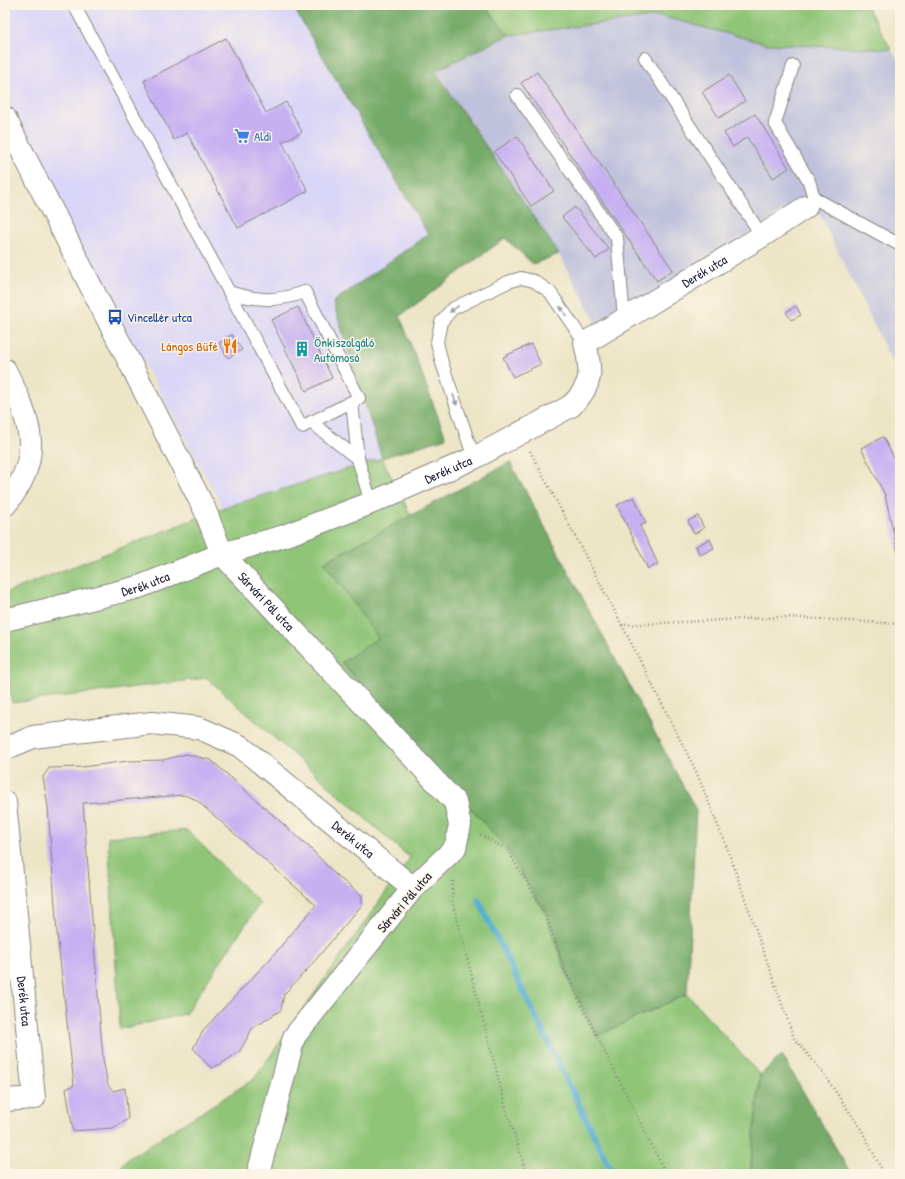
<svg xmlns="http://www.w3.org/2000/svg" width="905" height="1179" font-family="'Patrick Hand',sans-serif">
	<rect width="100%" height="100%" fill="#fcf5e5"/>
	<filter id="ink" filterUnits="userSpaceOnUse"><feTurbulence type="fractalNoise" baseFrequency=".025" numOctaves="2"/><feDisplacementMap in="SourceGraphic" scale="8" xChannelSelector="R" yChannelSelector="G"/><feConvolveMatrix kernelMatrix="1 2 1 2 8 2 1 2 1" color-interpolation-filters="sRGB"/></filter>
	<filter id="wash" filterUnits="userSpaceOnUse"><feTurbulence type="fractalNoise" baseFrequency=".012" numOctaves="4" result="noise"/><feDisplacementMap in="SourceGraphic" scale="16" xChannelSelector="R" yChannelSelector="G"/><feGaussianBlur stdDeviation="0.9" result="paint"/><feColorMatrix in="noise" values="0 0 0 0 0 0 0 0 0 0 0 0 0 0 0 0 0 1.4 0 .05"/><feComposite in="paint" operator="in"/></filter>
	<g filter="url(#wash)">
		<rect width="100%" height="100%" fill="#ece5c6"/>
		<path fill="#dad6f7" d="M5,5H292L428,234L333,303L382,458L223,508L5,108Z"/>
		<path fill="#c0c2dd" d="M660,16L767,44L891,49L900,62V378L818,211L795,203L599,328L559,254L435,71L509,35Z"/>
		<g fill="#90c578" stroke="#59745a">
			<path d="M484,5H866L891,49L767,44L660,16L509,35Z"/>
			<path d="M382,458L411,516L324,562L379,638L342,663L507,849L545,913L570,982L597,1036L687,994L760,1075L750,1174H114L129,1158L254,1079L410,858L207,678L12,703L5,665V593L223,508Z"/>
			<path d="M187,830L260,903L185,1014L120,1029L108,837Z"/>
		</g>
		<g fill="#74aa68" stroke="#4b6652">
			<path d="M292,5H484L509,35L435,71L559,254L533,264L505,238L400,316L446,438L382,458L333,302L428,234Z"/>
			<path d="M510,462L696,810L687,994L597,1036L570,982L545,913L507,849L342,662L378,638L324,562Z"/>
			<path d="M782,1055L851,1174H750L760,1075Z"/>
		</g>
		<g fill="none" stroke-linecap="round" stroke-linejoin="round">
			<path stroke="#53aed1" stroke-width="6" d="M478,899L613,1174"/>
		</g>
		<g id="blocks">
			<g fill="#c6b0f2">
				<path d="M226,38L266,113L286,102L302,132L282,142L308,191L238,228L187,133L174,140L144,81Z"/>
				<path d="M537,72L673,270L657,281L521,83Z"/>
				<path d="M729,75L745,101L719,118L702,92Z"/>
				<path d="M755,114L789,168L773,178L747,137L733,147L724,133Z"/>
				<path d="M517,136L554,191L531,206L494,152Z"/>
				<path d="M575,207L609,249L596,259L562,217Z"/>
				<path d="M796,306L801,315L791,320L786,312Z"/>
				<path d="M298,307L332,378L306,391L271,320Z"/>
				<path d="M232,335L242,350L228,358L219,343Z"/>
				<path d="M531,344L541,364L513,377L503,357Z"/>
				<path d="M883,437L900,470V590L897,589L899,557L885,495L861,448Z"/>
				<path d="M634,497L646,523L640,526L658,564L648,569L617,505Z"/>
				<path d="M698,516L704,528L694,534L688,521Z"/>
				<path d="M710,539L714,548L700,555L696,546Z"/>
				<path d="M186,754L211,760L310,848L336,875L362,896V905L306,971L284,994L281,1010L252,1029L240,1051L221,1064L211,1068L193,1048L205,1028L271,958L316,905L195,799L184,795L83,803L103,1059L108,1085L113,1091L125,1088L128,1119L113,1128L73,1131L66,1089L74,1085L57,933L48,807L43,777L49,768L83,767L128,761L163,760Z"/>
			</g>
		</g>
	</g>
	<g filter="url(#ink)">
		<use href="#blocks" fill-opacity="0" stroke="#878480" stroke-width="1"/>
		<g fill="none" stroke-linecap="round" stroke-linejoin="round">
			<defs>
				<g id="service">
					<path d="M74,5L302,427L359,398L305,292C277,302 257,301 229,292"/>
					<path d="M645,58L762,236"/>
					<path d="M793,66L775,123L809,181L814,198L806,207"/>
					<path d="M517,95L617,238L624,319"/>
					<path d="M814,198L900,245"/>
					<path d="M352,402L358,459"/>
					<path d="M311,422L358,459L371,503"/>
					<path d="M474,458L442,363L437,342L441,322L452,309L508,282L521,278L534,281L550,292L585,343"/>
				</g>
				<g id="minor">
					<path id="s1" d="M5,118L205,510L222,554L455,802L460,825L455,848L413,888L294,1037L258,1174"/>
					<path d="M5,370C30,420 46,457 5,505"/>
					<path id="s2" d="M5,620L139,587L222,554L284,536L371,503L474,458L571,406C593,385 592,372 585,343L762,236L806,207"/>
					<path id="s3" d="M5,749L33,737L152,723L199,728L240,746L413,888"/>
					<path id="s4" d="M5,802L34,1098L5,1100"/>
				</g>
			</defs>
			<use href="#service" stroke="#878480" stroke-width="14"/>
			<use href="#minor" stroke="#878480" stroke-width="24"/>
			<g stroke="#878480" stroke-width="2.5" stroke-dasharray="1 3" stroke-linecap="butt">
				<path d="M530,451L622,625L784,617L900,624"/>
				<path d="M622,625L696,771L727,848L794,1038L821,1070L861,1129L884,1174"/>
				<path d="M480,835L507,849L545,913L570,982L666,1174"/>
				<path d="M453,881L452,900L507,1112L527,1174"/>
			</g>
			<use href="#service" stroke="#fff" stroke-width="12"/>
			<use href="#minor" stroke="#fff" stroke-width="22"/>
		</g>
		<defs><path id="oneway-solid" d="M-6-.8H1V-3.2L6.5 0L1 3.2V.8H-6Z"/></defs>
		<g fill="#9c9ca7">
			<use href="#oneway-solid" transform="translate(454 309) rotate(145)"/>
			<use href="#oneway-solid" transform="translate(563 311) rotate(-124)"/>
			<use href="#oneway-solid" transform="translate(455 400) rotate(71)"/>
		</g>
	</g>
	<defs>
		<symbol id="supermarket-bare" viewBox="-9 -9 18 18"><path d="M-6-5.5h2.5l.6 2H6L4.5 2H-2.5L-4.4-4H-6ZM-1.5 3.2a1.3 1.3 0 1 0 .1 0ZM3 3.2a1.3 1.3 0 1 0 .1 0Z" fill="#3f7fe0" stroke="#fcf5e5" stroke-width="2.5" paint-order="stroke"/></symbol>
		<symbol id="bus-bare" viewBox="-9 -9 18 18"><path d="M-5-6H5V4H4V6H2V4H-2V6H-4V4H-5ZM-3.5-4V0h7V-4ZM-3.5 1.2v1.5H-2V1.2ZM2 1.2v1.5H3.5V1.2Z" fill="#1a4fb4" stroke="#fcf5e5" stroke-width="2.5" paint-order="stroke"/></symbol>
		<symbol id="restaurant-bare" viewBox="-9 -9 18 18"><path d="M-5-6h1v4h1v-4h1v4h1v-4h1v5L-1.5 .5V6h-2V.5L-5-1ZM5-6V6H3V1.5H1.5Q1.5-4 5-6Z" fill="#e8710a" stroke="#fcf5e5" stroke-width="2.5" paint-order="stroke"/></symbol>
		<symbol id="building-bare" viewBox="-9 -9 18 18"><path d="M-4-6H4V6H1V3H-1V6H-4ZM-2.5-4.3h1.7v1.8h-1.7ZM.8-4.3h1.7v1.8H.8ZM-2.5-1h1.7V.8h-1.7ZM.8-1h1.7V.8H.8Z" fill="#0f9aa8" stroke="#fcf5e5" stroke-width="2.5" paint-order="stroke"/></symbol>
	</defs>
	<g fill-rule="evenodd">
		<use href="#supermarket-bare" x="231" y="125" width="22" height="22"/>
		<use href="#bus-bare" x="104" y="306" width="22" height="22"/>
		<use href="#restaurant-bare" x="219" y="335" width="22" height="22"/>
		<use href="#building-bare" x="291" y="338" width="22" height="22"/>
	</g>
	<g text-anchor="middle" stroke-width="3" stroke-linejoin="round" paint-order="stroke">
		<g font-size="13" fill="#366cbe" stroke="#fcf5e5" text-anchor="start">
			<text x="254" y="141">Aldi</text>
		</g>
		<g font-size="13" fill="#22223b" stroke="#fcf5e5">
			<text dy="5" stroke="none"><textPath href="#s2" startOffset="816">Derék utca</textPath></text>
			<text dy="5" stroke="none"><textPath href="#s2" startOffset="469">Derék utca</textPath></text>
			<text dy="5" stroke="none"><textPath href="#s2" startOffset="145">Derék utca</textPath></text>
			<text dy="5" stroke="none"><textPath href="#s1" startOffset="552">Sárvári Pál utca</textPath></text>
			<text dy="5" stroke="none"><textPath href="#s3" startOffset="389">Derék utca</textPath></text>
			<text transform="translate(404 902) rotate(-49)" y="5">Sárvári Pál utca</text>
			<text dy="5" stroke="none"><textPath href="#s4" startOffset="200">Derék utca</textPath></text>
		</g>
		<g font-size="13" fill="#164399" stroke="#fcf5e5" text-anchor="start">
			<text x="127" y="322">Vincellér utca</text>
		</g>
		<g font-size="13" fill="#0d838f" stroke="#fcf5e5" text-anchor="start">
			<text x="314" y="347">Önkiszolgáló<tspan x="314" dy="15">Autómosó</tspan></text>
		</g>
		<g font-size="13" fill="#c56008" stroke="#fcf5e5" text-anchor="end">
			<text x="218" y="351">Lángos Büfé</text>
		</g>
	</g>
	<rect width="905" height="1179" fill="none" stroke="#fcf5e5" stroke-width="20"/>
</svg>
